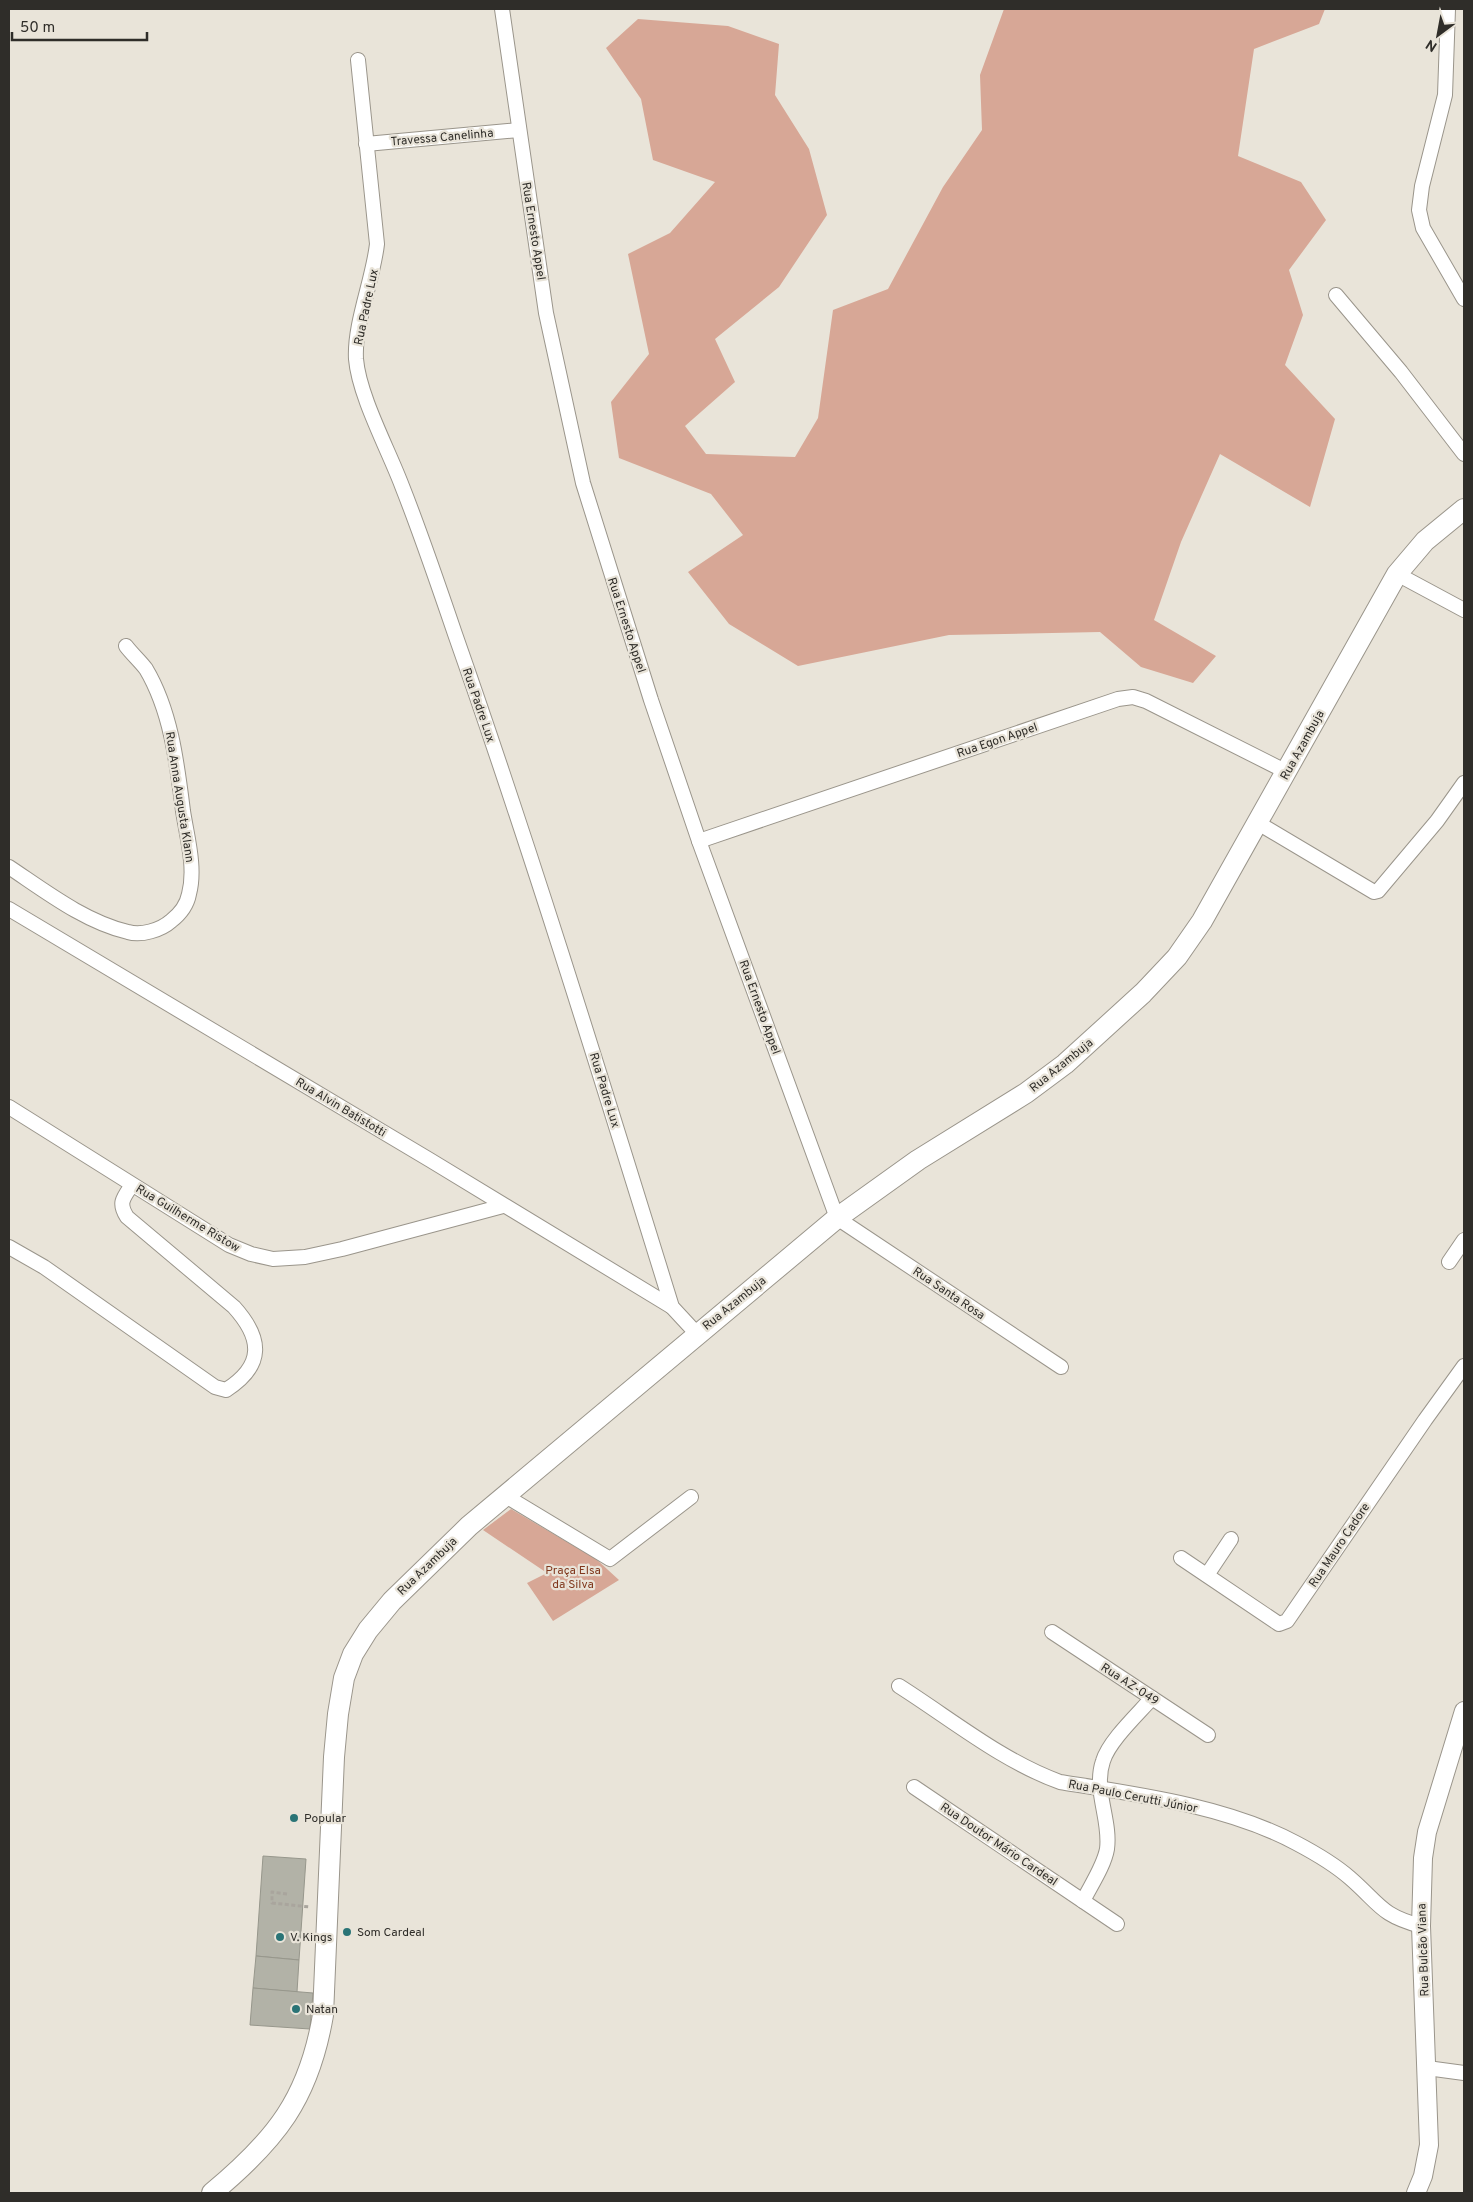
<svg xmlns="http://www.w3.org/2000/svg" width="1473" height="2202" font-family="Overpass,sans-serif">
	<rect width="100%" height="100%" fill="#e9e4d9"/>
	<g fill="#d7a796">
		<path d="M1004,9H1325L1319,24L1254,49L1238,156L1301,182L1326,220L1289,270L1303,315L1285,365L1335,419L1310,507L1220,454L1181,542L1154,620L1216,656L1193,683L1141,667L1100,632L949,635L798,666L729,624L688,572L743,535L711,494L619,458L611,402L649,354L628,254L670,233L715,182L653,160L641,99L606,48L638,19L728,26L779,44L775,95L809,149L827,215L779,287L715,339L735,382L685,426L706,454L795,457L818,418L833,310L888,289L943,187L982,130L980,75Z"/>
		<path d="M511,1509L596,1559L619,1580L553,1621L527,1583L547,1573L483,1530Z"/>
	</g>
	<g fill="#b2b2a7" stroke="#97978c">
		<path d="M263,1856L306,1859L299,1960L256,1956Z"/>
		<path d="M256,1956L299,1960L297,1992L253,1988Z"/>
		<path d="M253,1988L313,1993L310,2029L250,2025Z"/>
	</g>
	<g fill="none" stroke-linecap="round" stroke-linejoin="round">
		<defs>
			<g id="minor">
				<path d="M502,9L546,313L583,483L651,700L699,841L837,1218L1061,1367"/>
				<path d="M1448,9L1445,95L1422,186L1419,210L1423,228L1464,299"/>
				<path d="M358,60L377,244C373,280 354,324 356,359C359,396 389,451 402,486C421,534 438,584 455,634C533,856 602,1081 672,1307L697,1334"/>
				<path d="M366,144L519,130"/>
				<path d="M1336,295L1401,372L1464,454"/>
				<path d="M1397,574L1464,610"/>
				<path d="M1258,823L1374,892L1378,891L1437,821L1464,783"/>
				<path d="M699,841L1118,699L1133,697L1146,701L1287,772"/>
				<path d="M9,867C45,891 85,922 128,932C141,936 161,930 171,921C180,914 187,905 189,894C196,868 187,837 183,811C177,763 171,711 146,669C140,661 132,654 126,646"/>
				<path d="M9,909L430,1160L672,1307"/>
				<path d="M9,1107L229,1245L251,1254L273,1259L305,1257L342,1249L503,1206"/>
				<path d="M9,1247L44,1267L215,1387L226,1390C265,1365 262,1338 234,1307L127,1217C118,1203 123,1198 132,1185"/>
				<path d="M1449,1262L1464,1240"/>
				<path d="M504,1495L610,1559L691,1497"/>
				<path d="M1181,1558L1279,1624L1287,1621L1425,1420L1464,1366"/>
				<path d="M1207,1575L1231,1539"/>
				<path d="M1052,1632L1208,1735"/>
				<path d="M899,1686C951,1719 1002,1761 1060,1782C1136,1794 1227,1806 1296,1843C1315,1853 1334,1864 1350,1878C1380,1904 1380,1915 1421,1926"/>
				<path d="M914,1787L1117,1924"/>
				<path d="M1083,1901C1091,1885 1104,1866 1107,1849C1111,1820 1093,1790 1103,1761C1109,1741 1137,1715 1152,1698"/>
				<path d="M1427,2068L1464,2073"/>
			</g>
			<path id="tertiary" d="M1416,2193L1423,2176L1429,2145L1421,1926L1423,1858L1427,1832L1464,1711"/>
			<path id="secondary" d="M212,2193C276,2140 309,2098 323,2015L334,1757L338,1714L344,1678L353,1654L368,1630L392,1601L469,1526L837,1218L918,1160L1026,1093L1065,1064L1143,993L1177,957L1202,921L1397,574L1425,541L1464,509"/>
		</defs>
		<use href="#minor" stroke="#9a958b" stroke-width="16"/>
		<use href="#tertiary" stroke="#9a958b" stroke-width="20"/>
		<use href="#secondary" stroke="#9a958b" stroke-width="22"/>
		<path stroke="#a9a59d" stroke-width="3" stroke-dasharray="4 2.5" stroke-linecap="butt" d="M287,1894L272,1892V1903L310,1907"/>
		<use href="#minor" stroke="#fff" stroke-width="14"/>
		<use href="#tertiary" stroke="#fff" stroke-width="18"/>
		<use href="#secondary" stroke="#fff" stroke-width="20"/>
	</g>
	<g fill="#2a7476" stroke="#e9e4d9" stroke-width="2">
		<circle cx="294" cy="1818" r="5"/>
		<circle cx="347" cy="1932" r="5"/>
		<circle cx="280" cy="1937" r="5"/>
		<circle cx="296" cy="2009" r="5"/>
	</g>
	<g text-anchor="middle" stroke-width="4.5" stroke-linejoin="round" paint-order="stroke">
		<g font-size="12" fill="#2f2d29" stroke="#e9e4d9">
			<text transform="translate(442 137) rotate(-5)" y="4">Travessa Canelinha</text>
			<text transform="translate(534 231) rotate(81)" y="4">Rua Ernesto Appel</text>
			<text transform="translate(366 307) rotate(-78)" y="4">Rua Padre Lux</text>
			<text transform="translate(627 625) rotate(72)" y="4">Rua Ernesto Appel</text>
			<text transform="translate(479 705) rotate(71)" y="4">Rua Padre Lux</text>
			<text transform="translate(997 740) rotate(-19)" y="4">Rua Egon Appel</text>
			<text transform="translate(1302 745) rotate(-61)" y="4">Rua Azambuja</text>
			<text transform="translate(180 797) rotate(81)" y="4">Rua Anna Augusta Klann</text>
			<text transform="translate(760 1007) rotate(70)" y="4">Rua Ernesto Appel</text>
			<text transform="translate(1061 1065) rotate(-39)" y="4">Rua Azambuja</text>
			<text transform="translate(605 1090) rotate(73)" y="4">Rua Padre Lux</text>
			<text transform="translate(341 1107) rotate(31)" y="4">Rua Alvin Batistotti</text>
			<text transform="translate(188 1218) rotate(31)" y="4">Rua Guilherme Ristow</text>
			<text transform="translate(949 1293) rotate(34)" y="4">Rua Santa Rosa</text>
			<text transform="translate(734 1303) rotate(-39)" y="4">Rua Azambuja</text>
			<text transform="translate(1339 1545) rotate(-56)" y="4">Rua Mauro Cadore</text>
			<text transform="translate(427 1566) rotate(-44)" y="4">Rua Azambuja</text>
			<text transform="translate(1130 1684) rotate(33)" y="4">Rua AZ-049</text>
			<text transform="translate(1133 1796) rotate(11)" y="4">Rua Paulo Cerutti Júnior</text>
			<text transform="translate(999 1844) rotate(34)" y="4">Rua Doutor Mário Cardeal</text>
			<text transform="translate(1423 1950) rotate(-92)" y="4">Rua Bulcão Viana</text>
		</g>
		<g font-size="12" fill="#81391e" stroke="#e9e4d9">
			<text x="573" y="1574">Praça Elsa<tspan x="573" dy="14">da Silva</tspan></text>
		</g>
		<g font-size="12" fill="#2f2d29" stroke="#e9e4d9" text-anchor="start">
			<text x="304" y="1822">Popular</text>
			<text x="357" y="1936">Som Cardeal</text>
			<text x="290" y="1941">V. Kings</text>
			<text x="306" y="2013">Natan</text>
		</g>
	</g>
	<rect width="1473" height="2202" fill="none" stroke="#2f2d29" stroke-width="20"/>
	<g transform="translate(1438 35) rotate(212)" stroke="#e9e4d9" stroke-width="4" paint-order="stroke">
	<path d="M0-4L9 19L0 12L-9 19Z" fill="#2f2d29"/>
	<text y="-8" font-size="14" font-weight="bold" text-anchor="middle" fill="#2f2d29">N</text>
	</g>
	<path d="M12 32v8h135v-8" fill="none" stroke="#2f2d29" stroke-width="2.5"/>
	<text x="20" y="32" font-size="15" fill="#2f2d29" stroke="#e9e4d9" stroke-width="4" paint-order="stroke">50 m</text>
</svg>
